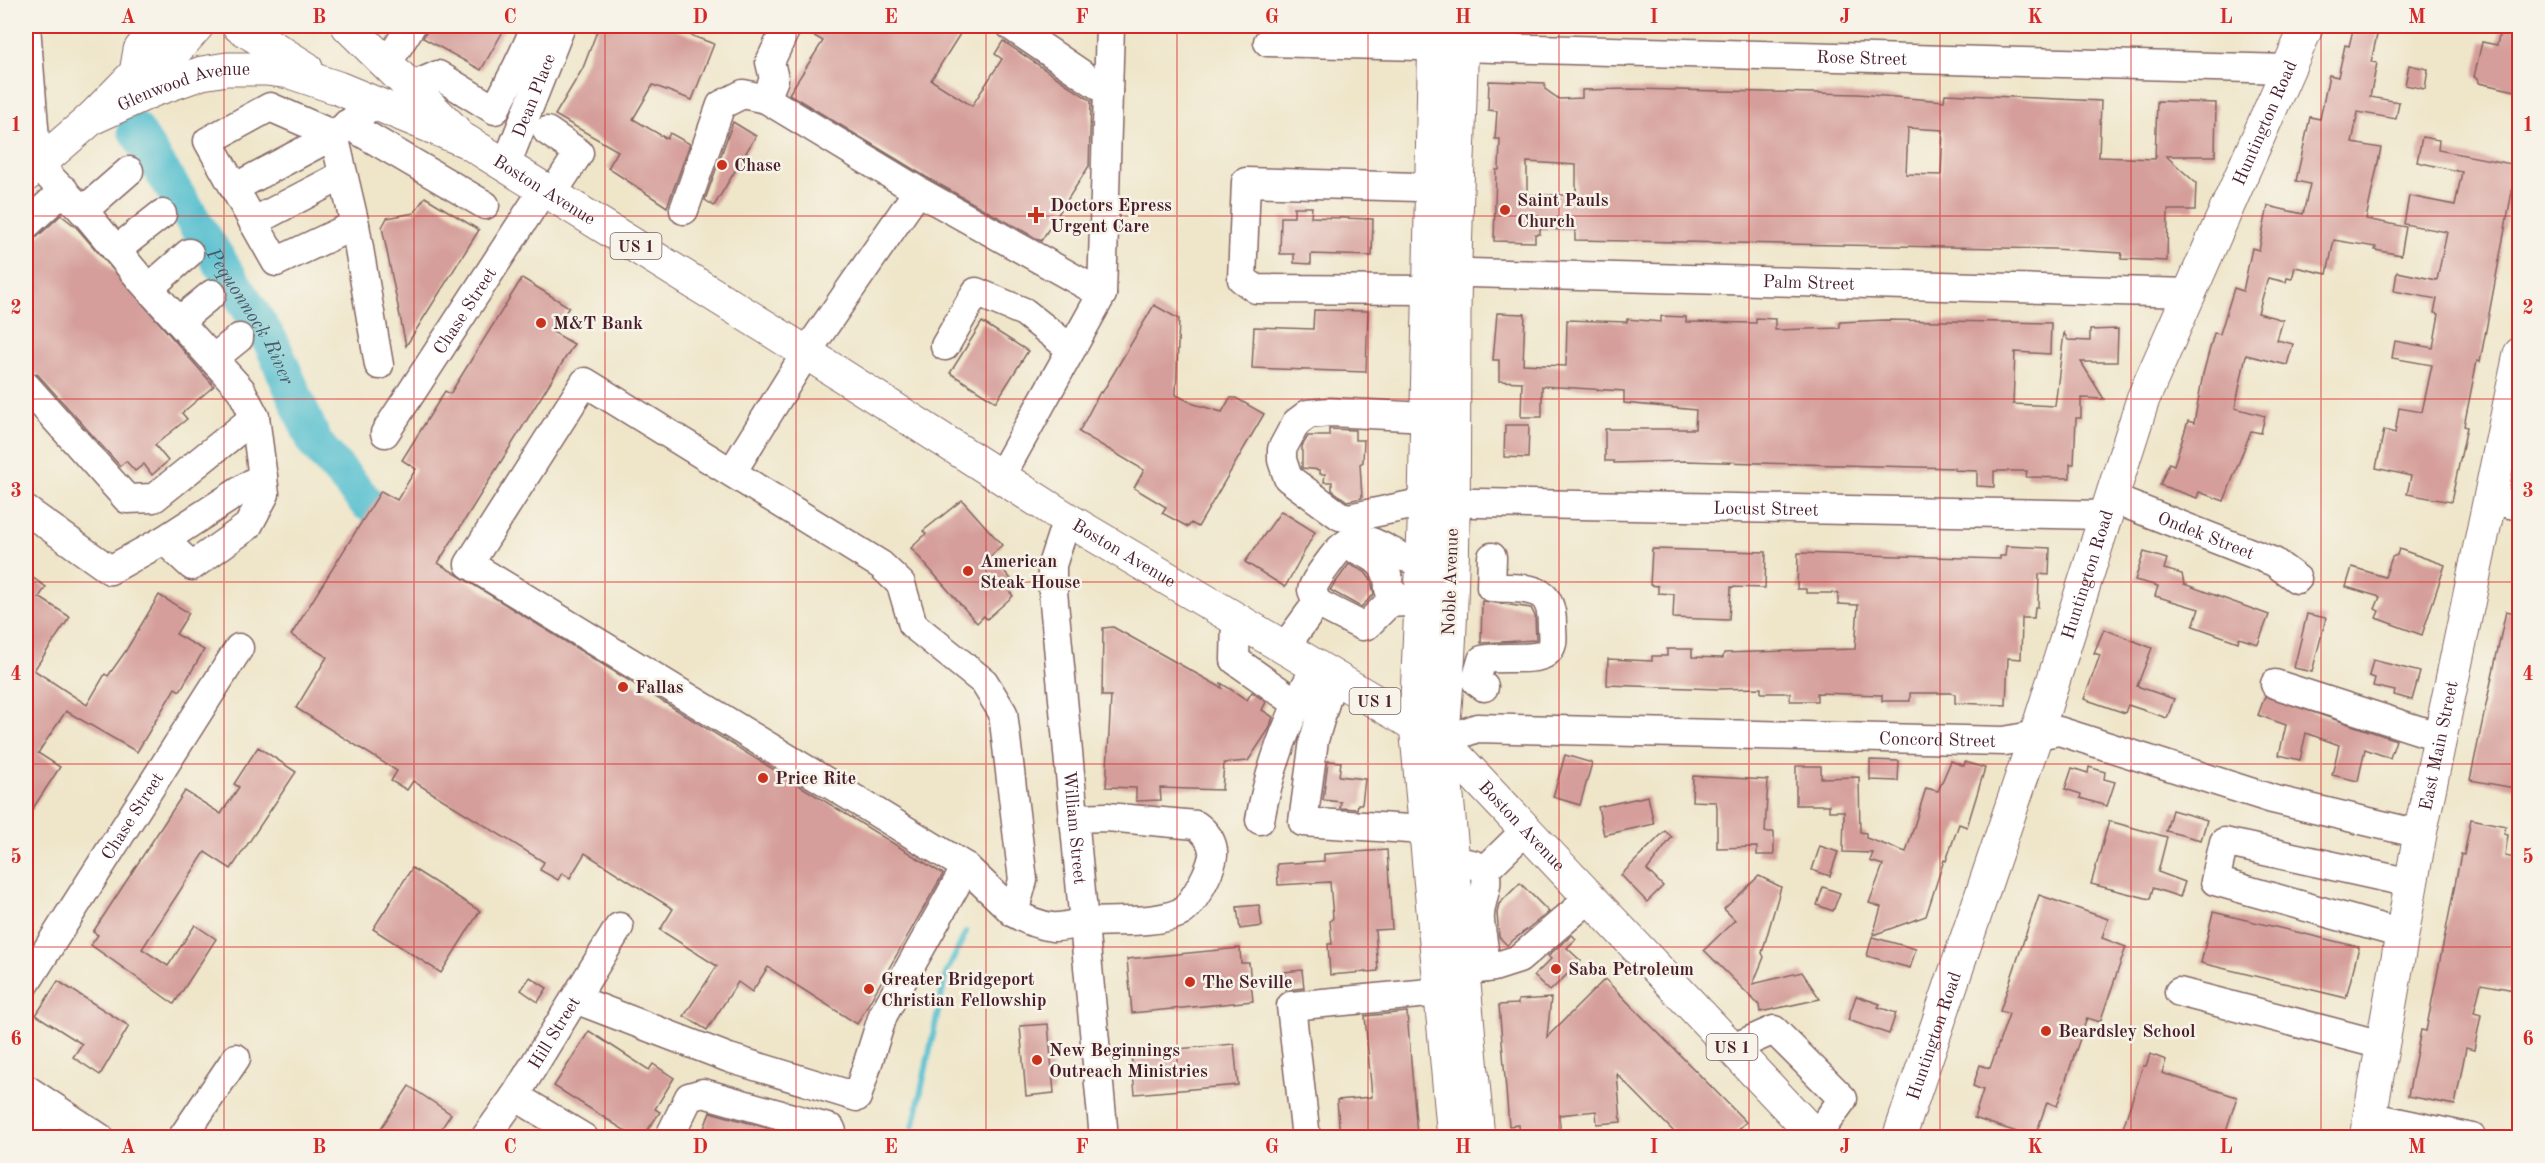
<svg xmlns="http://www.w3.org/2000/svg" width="2545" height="1163" font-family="'Old Standard TT',serif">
	<rect width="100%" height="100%" fill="#f7f3e8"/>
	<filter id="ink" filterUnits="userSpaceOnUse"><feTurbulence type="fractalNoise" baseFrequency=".0167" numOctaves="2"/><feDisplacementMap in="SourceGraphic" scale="12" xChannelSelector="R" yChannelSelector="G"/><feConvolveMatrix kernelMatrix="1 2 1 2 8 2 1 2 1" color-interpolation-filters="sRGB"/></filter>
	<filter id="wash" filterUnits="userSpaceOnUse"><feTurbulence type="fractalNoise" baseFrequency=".008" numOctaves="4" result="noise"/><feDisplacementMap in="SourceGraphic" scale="24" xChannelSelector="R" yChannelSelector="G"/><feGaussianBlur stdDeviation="1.35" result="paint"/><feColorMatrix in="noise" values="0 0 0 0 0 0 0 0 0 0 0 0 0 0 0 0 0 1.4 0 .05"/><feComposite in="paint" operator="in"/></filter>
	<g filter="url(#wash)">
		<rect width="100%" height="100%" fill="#efe6ca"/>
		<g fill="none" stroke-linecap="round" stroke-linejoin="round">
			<path stroke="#54bfcf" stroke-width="6" d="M911,1138L946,974L966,932"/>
			<path stroke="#54bfcf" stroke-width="36" id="s1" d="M135,129L272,344L315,443L367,503"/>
		</g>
		<g id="blocks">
			<g fill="#d59e9a" fill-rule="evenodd">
				<path d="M429,26H506L481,70L423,38Z"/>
				<path d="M599,26H666L714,44L692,100L653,85L633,119L667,139L670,133L690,144L667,207L608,168L618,151L555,115L583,68Z"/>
				<path d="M803,26H965L931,80L972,106L1002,59L995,54L1003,41L1091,101L1089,166L1041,241L926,177L789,94L823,41L803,29Z"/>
				<path d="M2354,26H2379L2371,62L2377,63L2370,97L2399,102L2396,119L2358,112L2352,143L2381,148L2366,219L2406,227L2401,255L2375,250L2376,247L2334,240L2327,274L2295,267L2292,279L2287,278L2286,282L2268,278L2258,313L2283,320L2277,340L2293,344L2287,365L2246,355L2235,408L2265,416L2261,433L2251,431L2224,501L2199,492L2197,498L2160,485L2169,463L2174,465L2188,421L2194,423L2203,374L2214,333L2220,334L2234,288L2243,291L2252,248L2259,250L2268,206L2303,214L2310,184L2296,181L2310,117L2320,119L2329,75L2338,77L2345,45L2349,46Z"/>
				<path d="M2501,26H2520V92L2479,83L2478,78L2474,77L2482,42L2497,45Z"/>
				<path d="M2409,65L2428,69L2425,89L2405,85Z"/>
				<path d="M1489,81L1545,83V89L1559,99L1582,98V90L1632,89L1858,94L1944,101L1945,94L2101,101L2099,157L2155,159L2157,101L2216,103L2215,156H2166L2196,183L2195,210H2168L2167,261L2121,259L2122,253L2053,249L1575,240V230L1540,229V234H1535V242L1494,241L1496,170H1499L1500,139H1495L1497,111L1488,110ZM1908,128L1943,130L1941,175L1906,174ZM1527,162L1576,165V195H1527Z"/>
				<path d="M733,122L756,136L714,206L705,200Z"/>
				<path d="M2422,137L2439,140L2438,150L2517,165L2480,362L2477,361L2464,426L2467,427L2451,502L2407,494L2411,476L2376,468L2384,430L2395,433L2399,408L2422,412L2432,365L2392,358L2395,341L2433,348L2439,314L2434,313L2437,299L2394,291L2397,272L2437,280L2447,232L2404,224L2409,196L2455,205L2462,172L2417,162Z"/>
				<path d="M425,197L479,230L406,346L382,227L387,218L414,213Z"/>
				<path d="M1294,207H1312L1311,217L1373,219L1372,256L1311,254V264L1294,263V254H1280L1281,217H1294Z"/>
				<path d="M61,215L76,227L214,386L182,413L187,419L155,445L168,461L152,475L144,464L135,471L126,461L120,466L38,375L26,370V241L37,237Z"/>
				<path d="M522,278L569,307L553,332L574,344L438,563L943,874L857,1024L768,967L752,992L738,982L707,1030L684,1016L717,966L660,930L673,909L585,853L570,878L562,873L558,880L540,870L544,862L413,781L407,790L391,781L397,771L296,708L327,657L291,635L381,491L397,500L416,469L402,460L445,391L450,394Z"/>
				<path d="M1154,305L1179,319L1176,395L1194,404L1222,412L1230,398H1236L1264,414L1198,527L1191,523L1188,527L1162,513L1166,507L1134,488L1144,470L1079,432L1100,392L1102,393Z"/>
				<path d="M1314,310L1368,311L1366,372L1252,368L1254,327L1313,329Z"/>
				<path d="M1497,313L1525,314L1523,364L1566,366L1567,320L1627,322V319L1661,322V316L1686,317V322L1756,323V318L1775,319V330L1840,328V322L1886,320L2051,323L2050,354L2015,352L2013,404L2055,406L2064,333L2068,340L2090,341V330L2118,329L2117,362H2081L2104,399L2081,398V418H2076L2074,464H2070V478L2026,477L2027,471H1994V487L1977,486V471L1954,470L1955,468L1684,461L1614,463V461H1605V429H1695L1696,410L1624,403V391L1542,386V417H1521L1522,382L1499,381V360H1493Z"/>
				<path d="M982,322L1028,351L996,402L950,373Z"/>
				<path d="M1505,425H1529L1528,458L1504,457Z"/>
				<path d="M1329,429L1355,430V440H1364L1363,462L1360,464L1362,498L1347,501L1332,490V482H1324L1325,474H1320V470L1302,468V446L1308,436H1329Z"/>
				<path d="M962,500L1002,545L991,556L1017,586L1010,592L1013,596L987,619L984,616L977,623L911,548L926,534L923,531Z"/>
				<path d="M1281,511L1315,532L1285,587L1245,562Z"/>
				<path d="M2006,546L2050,548L2049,575L2039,574L2038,607H2035L2034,618H2022L2021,659L2008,658L2006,705L1955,703V694L1950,693H1910V701H1882V695L1817,693V701H1790V693H1761V688L1717,689L1607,685L1608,659L1652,661V656H1667V649H1692V657L1723,658L1724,653L1855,649L1858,605L1838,604V593H1806V589H1797L1798,553L2000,559V556H2005Z"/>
				<path d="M1652,549L1766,552L1765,588L1731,587L1729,620L1673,618L1674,594L1658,593V586L1650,585Z"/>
				<path d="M2399,549L2445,565L2422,635L2376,618L2379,611L2375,609L2380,597L2346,587L2352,567L2385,577L2392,557L2397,555Z"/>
				<path d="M2144,552L2167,559L2164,569L2182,574L2184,584L2269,615L2258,644L2239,638L2238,642L2193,626L2199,609L2155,596L2158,586L2135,580Z"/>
				<path d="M1349,564L1365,572L1371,580L1374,594L1361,607L1330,590Z"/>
				<path d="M26,573L46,587L39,597L70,617L34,670L87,705L105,674L108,676L125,652L159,595L189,613L176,634L204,650L180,691L175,688L137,752L66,711L38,753L60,767L26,819Z"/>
				<path d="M1482,601L1531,608L1535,616L1536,640L1481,643Z"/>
				<path d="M2506,611L2520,614V789L2470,780Z"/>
				<path d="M2307,614L2326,618L2312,672L2294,668Z"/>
				<path d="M1113,627L1222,688L1221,683L1247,700L1252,692L1266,702L1262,710L1273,717L1269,729L1248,761L1224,763L1222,790L1160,788L1161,800L1136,801V788L1106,787L1111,696H1102L1103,628Z"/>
				<path d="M2104,629L2152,648L2137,686L2174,699L2167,718L2128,705L2125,713L2084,699L2100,655L2094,653Z"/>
				<path d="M2373,660L2420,672L2412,700L2394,695L2395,691L2373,686L2375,678L2369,676Z"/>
				<path d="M2265,696L2396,740L2390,758L2365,749L2358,781L2332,775L2339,745L2306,733L2300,760L2279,755L2286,725L2258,715Z"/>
				<path d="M258,747L296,772L231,869L205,852L142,949L168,966L195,925L216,939L174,1004L91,945L98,935L93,932L185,791L221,814L239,787L234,784Z"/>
				<path d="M1565,755L1592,763L1580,805L1553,797Z"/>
				<path d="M1870,760L1899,761L1898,781L1870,780Z"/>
				<path d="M1328,761L1341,762L1339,776L1365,779L1362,804H1358L1357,809L1340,808L1341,802L1323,800Z"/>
				<path d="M1951,761L1964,766L1965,762L1985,768L1967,827L1959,824L1946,861L1944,860L1926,916L1873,935L1881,907L1869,903L1883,865L1870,861L1873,853L1843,852L1844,811H1829V805H1796V766H1821V778L1859,777L1860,832L1866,833V838L1906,852L1926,788L1938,791Z"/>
				<path d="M2089,767L2105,772L2104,779L2115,782L2107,806L2080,798L2081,794L2065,789L2072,768L2088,773Z"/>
				<path d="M1693,776L1768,780L1765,832H1774V855H1757V847L1717,848V807L1716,802L1692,801Z"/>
				<path d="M1648,796L1654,824L1604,835L1598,807Z"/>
				<path d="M2172,810L2207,820L2201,840L2166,831Z"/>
				<path d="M2471,819L2506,826L2504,834L2508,835L2505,856L2520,859V991L2481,984L2474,1013L2481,1015L2474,1050L2466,1048L2455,1105L2408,1096L2421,1030L2426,1031L2461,854L2464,855Z"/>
				<path d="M2109,821L2167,837L2158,872L2185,882L2180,897L2153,888L2150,899L2091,884Z"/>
				<path d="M1665,831L1672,837L1647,870L1663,886L1647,902L1621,875Z"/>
				<path d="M1820,846L1838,852L1830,876L1812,870Z"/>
				<path d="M1387,850L1392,929L1375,930L1378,971L1330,975L1328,944H1332L1330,921L1333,918L1330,882L1278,885L1277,864L1324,861V854Z"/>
				<path d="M412,868L480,911L441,973L373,929Z"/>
				<path d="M1759,876L1781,887L1762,953L1764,957L1753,984L1802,972L1820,999L1760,1012L1759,1005L1704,950L1735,920L1724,909Z"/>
				<path d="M1520,883L1549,912L1507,945L1499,937L1497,913L1499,904Z"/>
				<path d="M1823,887L1840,893L1833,911L1817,905Z"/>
				<path d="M2039,895L2108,919L2102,938L2126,947L2100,1022L2087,1018L2057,1106L2047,1102L2035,1137H2032L1974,1118L1983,1090L1973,1086L1980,1065L1990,1068L2009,1014L2000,1011Z"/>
				<path d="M1259,905L1262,926L1240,929L1237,907Z"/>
				<path d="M2213,912L2359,947L2346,998L2201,963Z"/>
				<path d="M1572,935L1576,939L1567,948L1581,961L1550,991L1534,976L1551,959L1548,956Z"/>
				<path d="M1872,937L1916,949L1910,968L1867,956Z"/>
				<path d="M1240,948L1241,963H1249L1253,1001L1132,1013L1127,959Z"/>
				<path d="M1302,970L1304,988L1286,990L1284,972Z"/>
				<path d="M530,977L547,988L538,1002L521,990Z"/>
				<path d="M1605,979L1746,1122L1731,1137H1679L1617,1074L1621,1122L1597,1124L1596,1111L1559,1115L1561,1137H1520L1519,1125L1509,1126L1499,1005L1518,1004V1000L1551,998L1547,1037Z"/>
				<path d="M58,981L129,1026L100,1075L73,1057L82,1044L36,1015Z"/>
				<path d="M1856,996L1880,1004L1878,1007L1896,1013L1889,1034L1848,1020Z"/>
				<path d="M1407,1012L1417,1135L1340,1137L1337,1100L1372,1097L1365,1016Z"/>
				<path d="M1048,1024L1054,1093L1026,1096L1020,1026Z"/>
				<path d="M589,1031L649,1070L653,1064L674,1078L655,1109L660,1112L643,1137H635L554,1086Z"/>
				<path d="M1234,1044L1238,1085L1135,1094L1131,1053Z"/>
				<path d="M2150,1054L2166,1060L2162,1073L2237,1097L2224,1137H2120L2143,1066H2146Z"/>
				<path d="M409,1086L451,1114L436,1137H375Z"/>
				<path d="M710,1112L799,1137H701Z"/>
			</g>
		</g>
	</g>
	<g filter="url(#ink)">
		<use href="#blocks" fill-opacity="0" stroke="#846563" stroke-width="1.5"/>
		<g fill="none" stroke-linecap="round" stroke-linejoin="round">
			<defs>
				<g id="minor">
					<path d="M536,26L519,63L537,73"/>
					<path d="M1011,26L1108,92"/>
					<path id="s2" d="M1268,42L2288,69"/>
					<path d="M387,64L411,26"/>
					<path d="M410,87L438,75L495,110L519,63"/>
					<path d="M766,99L774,79L770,62L787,26"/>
					<path d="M347,124L485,205"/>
					<path d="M547,131L579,153L552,194"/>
					<path id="s3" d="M506,165L561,26"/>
					<path d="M234,188L334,135L355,225L276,262C253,222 231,182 208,141L270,107L334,135L375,103"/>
					<path d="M684,210L721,105L743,94L766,99L918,191L1102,294L1110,26"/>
					<path d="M83,211L129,171"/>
					<path d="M253,222L343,175"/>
					<path d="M26,225L64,190"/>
					<path d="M355,225L379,365"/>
					<path d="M116,250L162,214"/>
					<path id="s4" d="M1434,272L2190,293"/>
					<path d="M149,288L189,253"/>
					<path d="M1429,290L1256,289L1242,279L1246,182L1452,188"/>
					<path d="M179,321L212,294"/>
					<path d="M945,346L976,292L1024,312L1071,349"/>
					<path d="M213,359L239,338"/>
					<path d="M585,382L881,565L901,584L913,625L984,682L1003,713L1023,880L1014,913L966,867L469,564Z"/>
					<path d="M26,386L127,499L154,498L255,417"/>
					<path id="s5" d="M1427,417L1330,412L1308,414L1296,423L1282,449V460L1288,478L1340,516L1349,518L1425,502L2105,515"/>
					<path id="s6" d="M385,433L544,189"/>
					<path d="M732,472L806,353L918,191"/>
					<path d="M1000,478L1102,294"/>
					<path id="s7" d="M2111,498L2274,562L2297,579"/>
					<path d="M2490,500L2520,506"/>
					<path d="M26,510L110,570L164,540L192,566L248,526L265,494L255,417L241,390L142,281L88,216L37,164L26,26"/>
					<path id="s8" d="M1067,519L1052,565V581L1104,1138"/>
					<path d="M164,540L263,476"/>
					<path d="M1355,549C1376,556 1389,566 1389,589L1395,595"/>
					<path d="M1421,606L1406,602L1389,603L1367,625L1362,626L1317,603L1312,590C1315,579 1325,568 1332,558C1355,527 1372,542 1400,556C1407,559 1416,559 1423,561"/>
					<path d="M1236,619L1235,660L1296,703"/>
					<path d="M1284,648L1317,603"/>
					<path d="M1333,676L1314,740L1303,822L1424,830"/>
					<path d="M2275,684L2440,737"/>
					<path d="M1484,687L1476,681L1482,660C1499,655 1534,662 1546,653C1555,646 1552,636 1552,627C1553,582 1526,590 1491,587L1492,557"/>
					<path id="s9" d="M1442,741L1477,728L2004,741L2059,731L2272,799L2420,834"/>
					<path d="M1260,820C1270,764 1289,716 1316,666"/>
					<path d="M1453,862C1509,862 1477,895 1480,921C1482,937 1485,952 1486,968"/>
					<path d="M1484,871L1526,830"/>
					<path d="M1014,913C1026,920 1038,925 1052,927C1062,928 1073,924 1083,923C1113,919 1150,925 1179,913C1192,908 1215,864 1213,851C1212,840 1204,831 1196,825L1107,817L1072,818"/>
					<path d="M2402,934L2215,881L2224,842L2411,883"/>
					<path d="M1462,971L1494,967L1519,959L1590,898"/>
					<path id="s10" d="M26,983L239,648"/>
					<path d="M2179,992L2382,1045"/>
					<path d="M575,999L729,1058L857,1097L883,1015L966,867"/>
					<path d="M1733,1048L1774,1030L1843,1099L1816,1136"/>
					<path d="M26,1089L100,1138"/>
					<path d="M515,1096L584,1138"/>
					<path d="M2368,1116L2472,1138"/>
					<path d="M35,1138L56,1109"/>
					<path d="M182,1138L236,1058"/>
					<path id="s11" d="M485,1138L515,1096L619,927"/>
					<path d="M669,1138L689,1097L703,1093L831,1129L834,1138"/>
					<path d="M1306,1138L1291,1006L1440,992"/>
				</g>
				<g id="major">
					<path d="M239,26L306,68"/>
					<path d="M348,26L454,130"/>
					<path d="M1435,26L1425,502L1416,725L1454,1138"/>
					<path d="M1462,26C1460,122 1455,219 1454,316C1453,457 1456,600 1442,741L1478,1138"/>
					<path d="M136,73L140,50L160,26"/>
					<path id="s12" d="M92,118L151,91L202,73L227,69H266L290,72L338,88L466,141L769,329L1067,519L1442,741L1817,1138"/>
					<path d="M26,175L92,118L136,73L152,70L166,61L197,26"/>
					<path id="s13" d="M1899,1138L2036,735L2143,399L2307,26"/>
					<path id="s14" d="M2366,1138L2420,834L2520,354"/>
				</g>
			</defs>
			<use href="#minor" stroke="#846563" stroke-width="31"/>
			<use href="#major" stroke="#846563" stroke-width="35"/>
			<use href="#minor" stroke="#fff" stroke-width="28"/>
			<use href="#major" stroke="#fff" stroke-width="33"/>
		</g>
	</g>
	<path fill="none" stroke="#d62828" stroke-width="1.5" stroke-opacity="0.55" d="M224,26V1138M414,26V1138M605,26V1138M796,26V1138M986,26V1138M1177,26V1138M1368,26V1138M1559,26V1138M1749,26V1138M1940,26V1138M2131,26V1138M2321,26V1138M26,216H2520M26,399H2520M26,582H2520M26,764H2520M26,947H2520"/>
	<g fill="#c8321e" stroke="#f7f3e8" stroke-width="2">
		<circle cx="722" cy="165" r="6"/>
		<circle cx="1505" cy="210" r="6"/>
		<path d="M1033 206h6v6h6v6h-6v6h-6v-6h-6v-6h6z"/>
		<circle cx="541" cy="323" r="6"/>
		<circle cx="968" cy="571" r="6"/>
		<circle cx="623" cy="687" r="6"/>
		<circle cx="763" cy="778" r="6"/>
		<circle cx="1556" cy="969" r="6"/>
		<circle cx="1190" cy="982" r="6"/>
		<circle cx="869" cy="989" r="6"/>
		<circle cx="2046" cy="1031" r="6"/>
		<circle cx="1037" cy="1060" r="6"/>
	</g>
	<g text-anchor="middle" stroke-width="5" stroke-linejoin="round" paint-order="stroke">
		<g fill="#f7f3e8" stroke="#7e5f64" stroke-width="1.5">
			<rect x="610.5" y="233" width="51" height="26" rx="4.5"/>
			<rect x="1349.5" y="688" width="51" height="26" rx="4.5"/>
			<rect x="1706.5" y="1034" width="51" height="26" rx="4.5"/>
		</g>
		<g font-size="16" font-weight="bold" fill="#4a1f2b">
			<text x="636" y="252">US 1</text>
			<text x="1375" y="707">US 1</text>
			<text x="1732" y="1053">US 1</text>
		</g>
		<g font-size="18" fill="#4a1f2b" stroke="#f7f3e8">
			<text dy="6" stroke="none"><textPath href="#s2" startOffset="594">Rose Street</textPath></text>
			<text dy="6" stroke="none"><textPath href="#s12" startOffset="98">Glenwood Avenue</textPath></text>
			<text dy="6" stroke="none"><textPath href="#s3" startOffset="75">Dean Place</textPath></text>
			<text dy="6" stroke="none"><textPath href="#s13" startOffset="1080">Huntington Road</textPath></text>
			<text dy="6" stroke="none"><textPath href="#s12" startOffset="489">Boston Avenue</textPath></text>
			<text dy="6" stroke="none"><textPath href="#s4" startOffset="375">Palm Street</textPath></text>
			<text dy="6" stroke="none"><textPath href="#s6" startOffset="146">Chase Street</textPath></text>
			<text dy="6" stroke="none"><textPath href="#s5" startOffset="686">Locust Street</textPath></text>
			<text dy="6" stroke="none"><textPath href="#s7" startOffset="102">Ondek Street</textPath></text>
			<text dy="6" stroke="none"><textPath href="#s12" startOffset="1173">Boston Avenue</textPath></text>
			<text dy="6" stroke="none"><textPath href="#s13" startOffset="594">Huntington Road</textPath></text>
			<text transform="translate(1450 582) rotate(-88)" y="6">Noble Avenue</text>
			<text dy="6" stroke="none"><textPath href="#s9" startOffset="498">Concord Street</textPath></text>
			<text dy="6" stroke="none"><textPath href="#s14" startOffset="399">East Main Street</textPath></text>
			<text dy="6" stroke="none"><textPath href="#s10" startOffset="198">Chase Street</textPath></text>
			<text dy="6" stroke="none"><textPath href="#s12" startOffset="1659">Boston Avenue</textPath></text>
			<text dy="6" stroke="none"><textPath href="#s8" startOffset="312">William Street</textPath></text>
			<text dy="6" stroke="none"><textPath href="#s11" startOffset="126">Hill Street</textPath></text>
			<text dy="6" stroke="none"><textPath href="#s13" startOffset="108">Huntington Road</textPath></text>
		</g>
		<g font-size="18" font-weight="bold" fill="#4a1f2b" stroke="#f7f3e8" text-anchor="start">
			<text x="734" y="171">Chase</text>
			<text x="1517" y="206">Saint Pauls<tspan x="1517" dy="21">Church</tspan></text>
			<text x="1050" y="211">Doctors Epress<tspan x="1050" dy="21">Urgent Care</tspan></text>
			<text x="553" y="329">M&amp;T Bank</text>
			<text x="980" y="567">American<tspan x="980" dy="21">Steak House</tspan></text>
			<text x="635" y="693">Fallas</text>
			<text x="775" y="784">Price Rite</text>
			<text x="1568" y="975">Saba Petroleum</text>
			<text x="881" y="985">Greater Bridgeport<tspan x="881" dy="21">Christian Fellowship</tspan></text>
			<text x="1202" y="988">The Seville</text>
			<text x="2058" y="1037">Beardsley School</text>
			<text x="1049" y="1056">New Beginnings<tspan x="1049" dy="21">Outreach Ministries</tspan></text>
		</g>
		<g font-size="20" font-style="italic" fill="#4e5764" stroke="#f7f3e8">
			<text dy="7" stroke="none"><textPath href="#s1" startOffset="220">Pequonnock River</textPath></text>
		</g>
	</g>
	<rect width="2545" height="1163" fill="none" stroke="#f7f3e8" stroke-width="66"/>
	<rect x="33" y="33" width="2479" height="1097" fill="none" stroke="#d62828" stroke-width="2"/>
	<g font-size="20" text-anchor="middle" font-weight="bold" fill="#d62828">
		<text x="128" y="23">A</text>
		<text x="319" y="23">B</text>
		<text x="510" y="23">C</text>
		<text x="700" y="23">D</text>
		<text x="891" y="23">E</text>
		<text x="1082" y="23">F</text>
		<text x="1272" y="23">G</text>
		<text x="1463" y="23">H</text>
		<text x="1654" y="23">I</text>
		<text x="1845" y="23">J</text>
		<text x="2035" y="23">K</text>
		<text x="2226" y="23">L</text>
		<text x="2417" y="23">M</text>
		<text x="16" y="131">1</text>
		<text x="2528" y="131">1</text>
		<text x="16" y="314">2</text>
		<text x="2528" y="314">2</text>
		<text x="16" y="497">3</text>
		<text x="2528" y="497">3</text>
		<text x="16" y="680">4</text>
		<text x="2528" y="680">4</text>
		<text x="16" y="863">5</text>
		<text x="2528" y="863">5</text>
		<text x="16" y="1045">6</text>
		<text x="2528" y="1045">6</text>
		<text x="128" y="1153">A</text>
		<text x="319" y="1153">B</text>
		<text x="510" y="1153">C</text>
		<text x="700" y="1153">D</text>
		<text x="891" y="1153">E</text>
		<text x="1082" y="1153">F</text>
		<text x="1272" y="1153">G</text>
		<text x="1463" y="1153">H</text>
		<text x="1654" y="1153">I</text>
		<text x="1845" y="1153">J</text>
		<text x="2035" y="1153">K</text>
		<text x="2226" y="1153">L</text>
		<text x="2417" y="1153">M</text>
	</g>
</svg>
